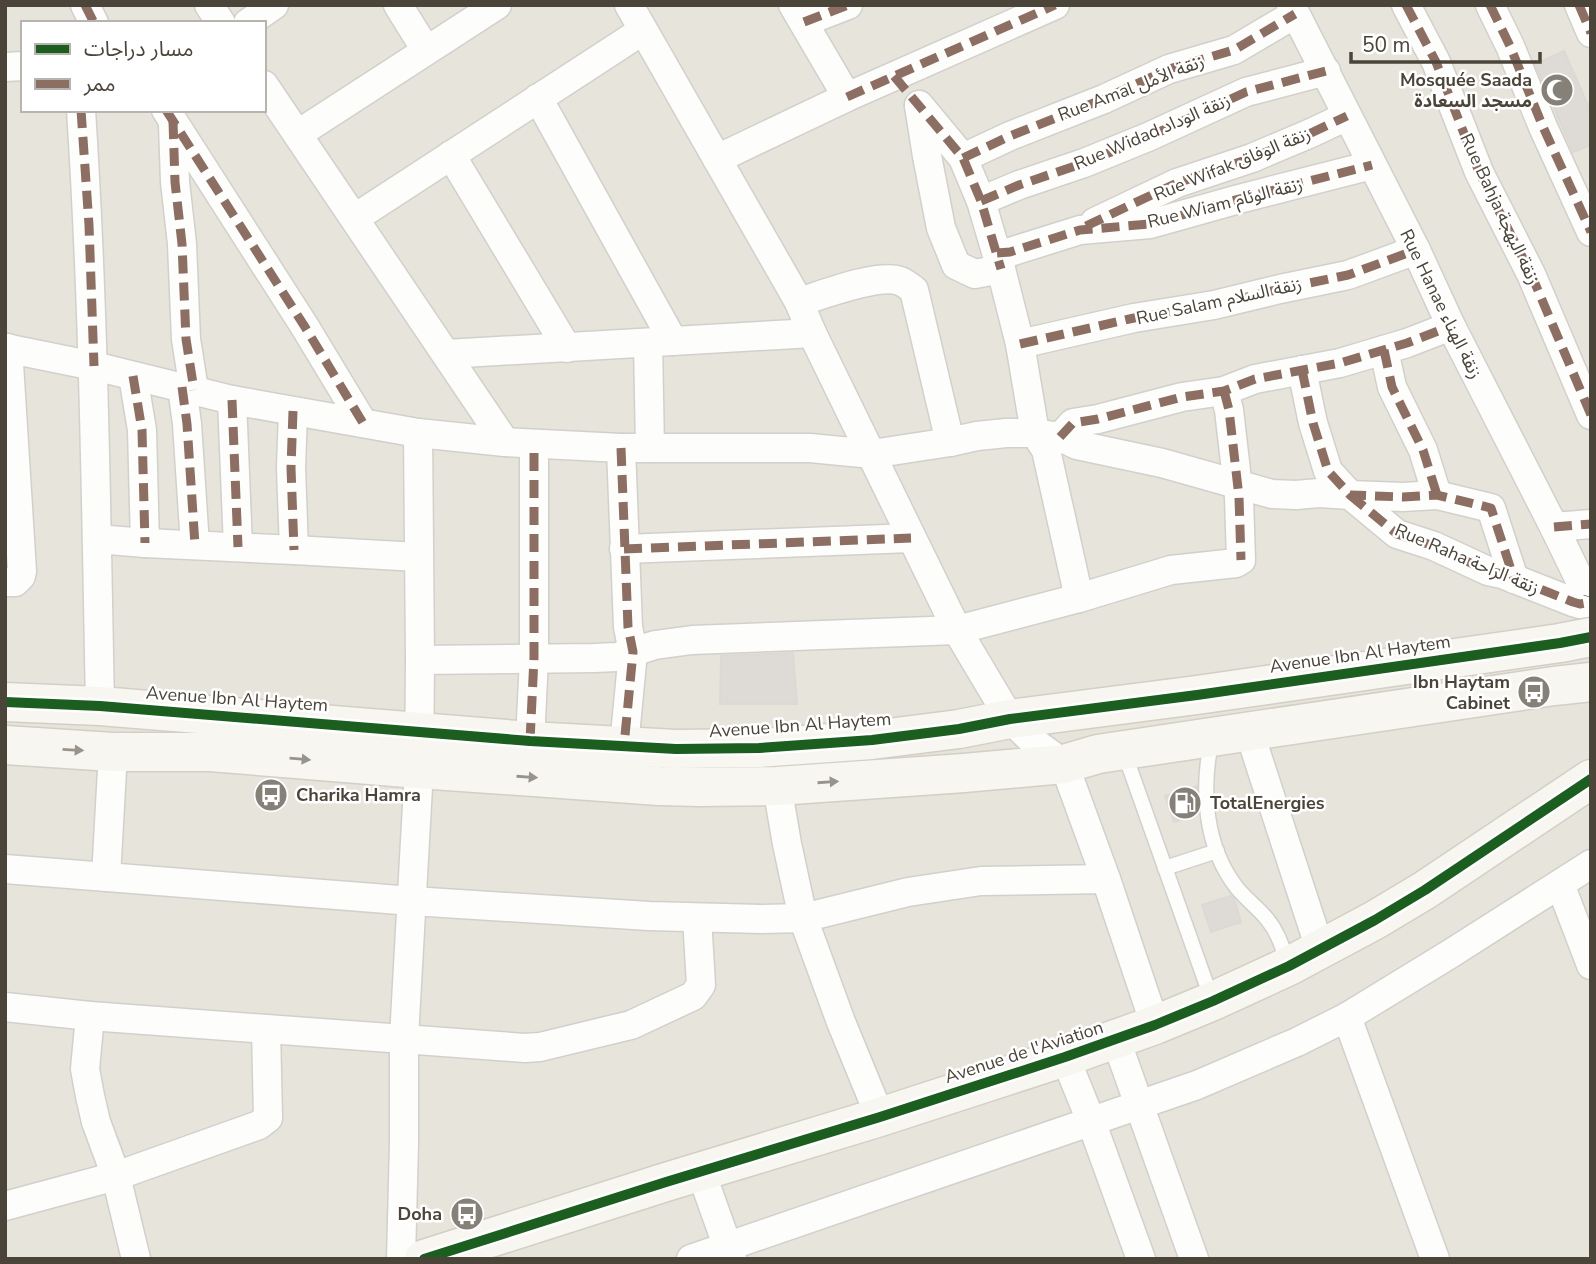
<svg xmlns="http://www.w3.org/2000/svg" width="1596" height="1264" font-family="'Nunito Sans','Noto Sans Arabic',sans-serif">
	<rect width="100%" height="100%" fill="#f4f2ee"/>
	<path fill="#e7e4dc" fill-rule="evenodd" d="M5,5H1591V1259H5ZM23,23H264V110H23Z"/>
	<g fill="#dedbd6" stroke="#dcd9d4" stroke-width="2">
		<path d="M1564,51L1591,112V145L1573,152L1535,64Z"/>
		<path d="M793,653L797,704H720L721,656Z"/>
		<path d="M1197,786L1198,814L1174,822L1165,796Z"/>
		<path d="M1231,896L1234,899L1241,922L1211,932L1202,905Z"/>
	</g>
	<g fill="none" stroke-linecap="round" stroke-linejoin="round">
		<defs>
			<g id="lane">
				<path d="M1212,738C1201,788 1204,846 1237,888C1246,899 1258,908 1267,919C1278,932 1282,947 1288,963"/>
				<path d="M1124,752L1212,1000"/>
				<path d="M1165,868L1217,851"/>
			</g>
			<g id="street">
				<path d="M85,5L94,23"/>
				<path d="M209,5L221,23"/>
				<path d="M398,5L426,50"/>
				<path d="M629,5L799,302L812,333L957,630L1010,719L1034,742L1064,764L1106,879L1155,1025"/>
				<path d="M793,5L847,97"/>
				<path d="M1291,5L1416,250L1451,326L1554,527L1591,603"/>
				<path d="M1406,5L1436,62L1479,172L1531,274L1591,415"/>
				<path d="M1490,5L1510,46L1543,127L1591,232"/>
				<path d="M1579,5L1591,33"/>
				<path d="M804,22L848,5"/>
				<path d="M248,23L274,5"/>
				<path d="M5,67L23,66"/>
				<path d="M264,85L505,442"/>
				<path d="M538,98L673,341"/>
				<path d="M919,105L963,158L981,201L1001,269"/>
				<path d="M919,106L927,156L941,228L956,265L975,274L1001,269L1020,344L1035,433L1046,450L1079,598"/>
				<path d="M81,110C94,309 96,507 100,706"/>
				<path d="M166,110L305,327L363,423"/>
				<path d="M173,124L175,182L182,244L186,339L194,390"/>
				<path d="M298,134L497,5"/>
				<path d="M451,155L567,348"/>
				<path d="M963,158L1010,136L1104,99L1169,69L1234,50L1295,14"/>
				<path d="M717,159L847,97L1055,5"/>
				<path d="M981,201L1019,185L1084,163L1148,137L1246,92L1326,71"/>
				<path d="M355,218L642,31"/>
				<path d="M1095,222L1177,183L1252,158L1311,133L1347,116"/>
				<path d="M997,253L1010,252L1080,230L1150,224L1239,199L1372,165"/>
				<path d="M799,302C822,295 878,273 900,281C905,283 910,287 914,290L950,442L977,436L1006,433H1035L1060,437L1077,445L1162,463L1272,494L1296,495L1319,493L1350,495L1397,534L1434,546L1488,571L1502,574L1573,602L1580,604L1586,603L1588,596"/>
				<path d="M648,343L650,448"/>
				<path d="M1020,344L1134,318L1214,305L1280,289L1348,275L1416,250"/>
				<path d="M5,348L94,366L232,400L418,433L505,442L621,448H810L872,454L950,442"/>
				<path d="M1384,350L1392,387L1423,450L1437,495"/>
				<path d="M446,354L812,333"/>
				<path d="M1302,370L1313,423L1328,471L1350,495L1403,497L1437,495L1491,508L1514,579"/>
				<path d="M133,376L142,430L145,543"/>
				<path d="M182,387L187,424L195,545"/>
				<path d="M232,400L238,547"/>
				<path d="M293,411L291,468L294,550"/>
				<path d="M1060,437L1073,423L1098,419L1182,397L1224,391L1255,379L1340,363L1407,343L1451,326"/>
				<path d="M621,448L628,627L633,652L624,746"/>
				<path d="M1554,527L1591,524"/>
				<path d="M97,539L145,543L294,550L418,557"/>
				<path d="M624,549L911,538"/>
				<path d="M5,582H15L21,576L22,571L8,348"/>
				<path d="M420,660L594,658L617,657L655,645L692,640L957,630L1079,598L1171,570L1236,563L1241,560L1239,497L1229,410L1224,391"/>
				<path d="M1249,731L1320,949"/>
				<path d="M530,741L534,658V445"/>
				<path d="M777,786L787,844L803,918L841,1022L880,1117"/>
				<path d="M5,869L412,901L649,916L761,919L803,918L908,892L981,881L1106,879"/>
				<path d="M106,877L113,752"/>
				<path d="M1560,884L1591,965"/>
				<path d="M5,1007L90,1016L525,1048L540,1047L631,1025L693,996L701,985L697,918"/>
				<path d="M90,1016L85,1069L90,1096L96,1122L116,1176L136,1259"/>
				<path d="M1347,1017L1450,954L1591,864"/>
				<path d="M1116,1040L1194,1259"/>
				<path d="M1065,1057L1091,1121L1141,1259"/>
				<path d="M701,1172L732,1259"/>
				<path d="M5,1206L116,1176L259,1125L268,1118L266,1029"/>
				<path d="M401,1259L404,1143V1038L419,769L420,660L418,433"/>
				<path d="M691,1259L1197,1085L1297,1042L1347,1017L1435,1259"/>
			</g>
			<g id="secondary">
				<path d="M5,702L100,706L530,741L676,749L759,748L872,740L959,729L1010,719L1197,695L1560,643L1591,637"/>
				<path d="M5,745L113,752H210L419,769L659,786L699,787L777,786L964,773L1064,764L1098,754L1554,686L1591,682"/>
				<path d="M424,1259L666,1182L880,1117L1065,1057L1155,1025L1213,1001L1289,966L1375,920L1425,890L1591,779"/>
			</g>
		</defs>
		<use href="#lane" stroke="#d2d0cb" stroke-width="17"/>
		<use href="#street" stroke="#d2d0cb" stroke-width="31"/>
		<use href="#secondary" stroke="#d3cfc5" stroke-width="41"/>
		<use href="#lane" stroke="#fdfdfc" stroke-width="14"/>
		<use href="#street" stroke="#fdfdfc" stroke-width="28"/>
		<use href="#secondary" stroke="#f7f6f1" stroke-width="38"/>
		<g stroke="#8d6e63" stroke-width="9" stroke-dasharray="18 9" stroke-linecap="butt">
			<path d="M85,5L94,23"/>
			<path d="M1406,5L1436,62L1479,172L1531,274L1591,415"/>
			<path d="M1490,5L1510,46L1543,127L1591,232"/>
			<path d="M1579,5L1591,33"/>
			<path d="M804,22L848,5"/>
			<path d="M894,76L963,158L981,201L1001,269"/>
			<path d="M847,97L1055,5"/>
			<path d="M81,110L89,225L94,366"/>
			<path d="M166,110L305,327L363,423"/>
			<path d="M173,121L175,182L182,244L186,339L194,390"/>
			<path d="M963,158L1010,136L1104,99L1169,69L1234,50L1295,14"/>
			<path d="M981,201L1019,185L1084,163L1148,137L1246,92L1326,71"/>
			<path d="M1086,226L1177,183L1252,158L1311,133L1347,116"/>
			<path d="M997,253L1010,252L1080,230L1150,224L1239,199L1372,165"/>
			<path d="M1020,344L1134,318L1214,305L1280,289L1348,275L1416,250"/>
			<path d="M1384,350L1392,387L1423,450L1437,495"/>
			<path d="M1302,370L1313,423L1328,471L1350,495L1403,497L1437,495L1491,508L1514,579"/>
			<path d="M133,376L142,430L145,543"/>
			<path d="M182,387L187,424L195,545"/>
			<path d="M1224,391L1229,410L1239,497L1241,560"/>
			<path d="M232,400L238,547"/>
			<path d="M293,411L291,468L294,550"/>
			<path d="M1060,437L1073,423L1098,419L1182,397L1224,391L1255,379L1340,363L1407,343L1451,326"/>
			<path d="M621,448L628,627L633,652L624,746"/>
			<path d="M1350,495L1397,534L1434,546L1488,571L1502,574L1573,602L1580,604L1586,603L1588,596"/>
			<path d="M1554,527L1591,524"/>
			<path d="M624,549L911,538"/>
			<path d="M530,741L534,658V445"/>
		</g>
		<defs>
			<g id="cycleway">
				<path d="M5,702L100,706L530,741L676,749L759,748L872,740L959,729L1010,719L1197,695L1560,643L1591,637"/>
				<path d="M424,1259L666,1182L880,1117L1065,1057L1155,1025L1213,1001L1289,966L1375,920L1425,890L1591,779"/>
			</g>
		</defs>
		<use href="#cycleway" stroke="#fff" stroke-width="15"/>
		<use href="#cycleway" stroke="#1b5e20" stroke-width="10"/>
	</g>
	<defs><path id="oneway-solid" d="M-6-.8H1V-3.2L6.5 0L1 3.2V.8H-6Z" transform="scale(1.75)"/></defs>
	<g fill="#98948c">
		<use href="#oneway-solid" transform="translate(73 750) rotate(3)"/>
		<use href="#oneway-solid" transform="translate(300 759) rotate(5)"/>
		<use href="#oneway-solid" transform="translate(527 777) rotate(4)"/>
		<use href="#oneway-solid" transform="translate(828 782) rotate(-4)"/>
	</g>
	<defs>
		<symbol id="mosque-disc" viewBox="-11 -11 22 22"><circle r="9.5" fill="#868178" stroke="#fff"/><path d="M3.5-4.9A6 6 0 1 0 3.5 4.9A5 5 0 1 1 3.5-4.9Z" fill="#fff"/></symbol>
		<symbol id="bus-disc" viewBox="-11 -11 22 22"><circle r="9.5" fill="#868178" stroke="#fff"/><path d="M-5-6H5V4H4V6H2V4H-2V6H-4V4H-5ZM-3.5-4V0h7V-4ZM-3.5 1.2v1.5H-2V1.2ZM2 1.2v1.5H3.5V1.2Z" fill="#fff"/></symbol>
		<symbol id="fuel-disc" viewBox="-11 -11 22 22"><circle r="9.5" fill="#868178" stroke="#fff"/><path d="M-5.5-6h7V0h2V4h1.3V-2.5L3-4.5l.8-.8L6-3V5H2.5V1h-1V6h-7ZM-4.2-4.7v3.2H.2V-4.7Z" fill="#fff"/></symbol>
	</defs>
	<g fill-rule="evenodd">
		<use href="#mosque-disc" x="1538" y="71" width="38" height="38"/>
		<use href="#bus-disc" x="1515" y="673" width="38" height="38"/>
		<use href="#bus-disc" x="252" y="776" width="38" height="38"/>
		<use href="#fuel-disc" x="1166" y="784" width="38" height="38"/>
		<use href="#bus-disc" x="448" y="1195" width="38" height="38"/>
	</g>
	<g text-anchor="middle" stroke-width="5" stroke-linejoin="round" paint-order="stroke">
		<g font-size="18" font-weight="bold" fill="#4b4439" stroke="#fff" text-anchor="end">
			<text x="1532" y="86">Mosquée Saada<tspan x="1532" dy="21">مسجد السعادة</tspan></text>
			<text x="1510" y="688">Ibn Haytam<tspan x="1510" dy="21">Cabinet</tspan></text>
			<text x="296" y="801" text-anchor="start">Charika Hamra</text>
			<text x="1210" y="809" text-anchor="start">TotalEnergies</text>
			<text x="442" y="1220">Doha</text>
		</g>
		<g font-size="18" fill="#4b4439" stroke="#fff">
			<text transform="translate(1131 88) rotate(-21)" y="6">Rue Amal زنقة الأمل</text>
			<text transform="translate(1152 132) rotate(-23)" y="6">Rue Widad زنقة الوداد</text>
			<text transform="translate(1232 164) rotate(-22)" y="6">Rue Wifak زنقة الوفاق</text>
			<text transform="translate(1225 203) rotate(-14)" y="6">Rue Wiam زنقة الوئام</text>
			<text transform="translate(1500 209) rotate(65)" y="6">Rue Bahja زنقة البهجة</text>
			<text transform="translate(1219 301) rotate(-12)" y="6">Rue Salam زنقة السلام</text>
			<text transform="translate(1441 304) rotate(64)" y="6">Rue Hanae زنقة الهناء</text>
			<text transform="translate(1467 559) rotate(23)" y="6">Rue Raha زنقة الراحة</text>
			<text transform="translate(1360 654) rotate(-8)" y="6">Avenue Ibn Al Haytem</text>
			<text transform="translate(237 699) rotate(4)" y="6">Avenue Ibn Al Haytem</text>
			<text transform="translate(800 725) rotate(-4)" y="6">Avenue Ibn Al Haytem</text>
			<text transform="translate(1024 1052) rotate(-18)" y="6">Avenue de l'Aviation</text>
		</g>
	</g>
	<rect width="1596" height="1264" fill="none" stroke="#4b4439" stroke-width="14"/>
	<rect x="21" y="21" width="245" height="91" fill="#ffffff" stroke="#b7b4b0" stroke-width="2"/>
	<rect x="35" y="44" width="35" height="10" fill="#1b5e20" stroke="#b7b4b0" stroke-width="2"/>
	<text x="84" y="56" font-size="21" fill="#4b4439">مسار دراجات</text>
	<rect x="35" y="79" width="35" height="10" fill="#8d6e63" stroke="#b7b4b0" stroke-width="2"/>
	<text x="84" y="91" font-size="21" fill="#4b4439">ممر</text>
	<path d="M1351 52v10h189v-10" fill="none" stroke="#4b4439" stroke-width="3.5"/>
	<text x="1362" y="52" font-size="21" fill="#4b4439" stroke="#ffffff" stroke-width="5" paint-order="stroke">50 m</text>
</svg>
